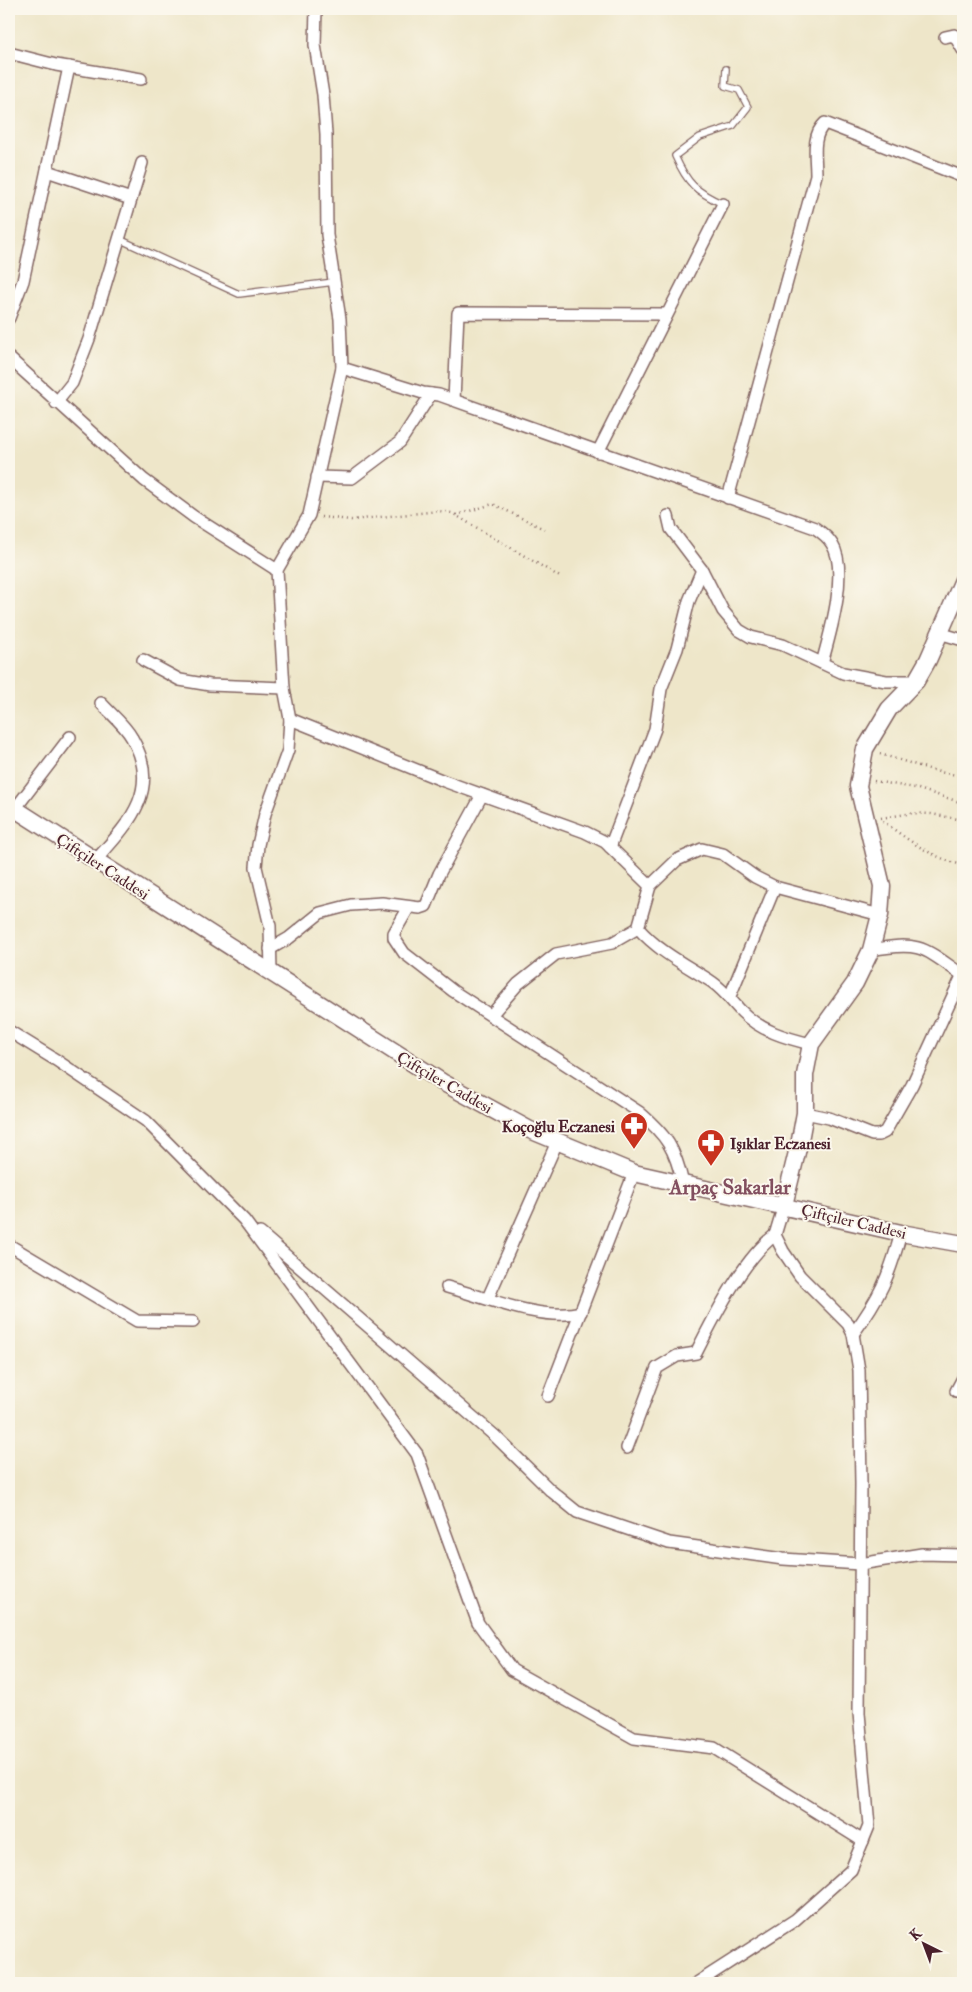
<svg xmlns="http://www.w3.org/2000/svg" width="972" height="1992" font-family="'IM FELL Double Pica',serif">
	<rect width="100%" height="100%" fill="#fbf7ec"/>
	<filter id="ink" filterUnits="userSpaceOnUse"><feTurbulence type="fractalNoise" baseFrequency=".02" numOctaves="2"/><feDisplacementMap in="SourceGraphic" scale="10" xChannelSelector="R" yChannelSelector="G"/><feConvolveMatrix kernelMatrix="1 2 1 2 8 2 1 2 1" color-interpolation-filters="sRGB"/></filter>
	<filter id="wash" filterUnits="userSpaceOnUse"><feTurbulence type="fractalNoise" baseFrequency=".0096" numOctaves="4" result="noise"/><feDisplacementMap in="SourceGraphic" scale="20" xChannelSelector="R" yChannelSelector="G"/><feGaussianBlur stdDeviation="1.12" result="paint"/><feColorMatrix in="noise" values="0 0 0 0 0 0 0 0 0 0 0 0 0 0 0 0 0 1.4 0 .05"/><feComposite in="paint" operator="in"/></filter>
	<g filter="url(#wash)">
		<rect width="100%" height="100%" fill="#eee6c9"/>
	</g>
	<g filter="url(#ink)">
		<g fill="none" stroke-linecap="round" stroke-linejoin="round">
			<defs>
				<g id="lane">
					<path d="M723,204C696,192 687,183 675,156L700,137L733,126L748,107L739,90L725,86L726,69"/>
					<path d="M119,239L239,294L334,282"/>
				</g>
				<g id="street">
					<path d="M945,37L954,35L963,50"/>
					<path d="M9,53L56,65L141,79"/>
					<path d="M47,171L131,199"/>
					<path d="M9,318L23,281L69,67"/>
					<path d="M9,358L144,480L194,517L277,570"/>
					<path d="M342,368L423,393L439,395L815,528C821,532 828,537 832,544C849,571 830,634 822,663"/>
					<path d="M454,400L458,313L667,314"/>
					<path d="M56,403L72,383L89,339L142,163"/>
					<path d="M598,452L723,204"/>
					<path d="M317,477L352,478L400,442L431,394"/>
					<path d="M728,498L816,175C816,157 811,136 825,123L963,177"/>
					<path d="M668,516L671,529L702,570L723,611L739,630L751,637L783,645L843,673L886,681H916"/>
					<path d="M939,633L963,640"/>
					<path d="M143,660L180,680L210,685L284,688"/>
					<path d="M290,719L444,781L585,832L605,842L650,886L638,928C659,952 686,965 712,982C725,991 732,1002 742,1012C761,1031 786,1038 811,1044"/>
					<path d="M15,809L70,737"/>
					<path d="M610,847L655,729L661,689L677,649L689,601L702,570"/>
					<path d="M95,861C129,823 162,790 132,738C125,725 111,714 101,703"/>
					<path d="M650,886L677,860L702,849L723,854L755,877L775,887L880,915"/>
					<path d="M409,907L394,933V938L404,953L453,991L639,1112C667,1136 675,1148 683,1184"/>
					<path d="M270,949L289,938L320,913L351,905L382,903L420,908L426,906L439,874L482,795"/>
					<path d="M871,950C919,941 923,947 961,974"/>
					<path d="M271,974L270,926L256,867L258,845L265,814L288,750L290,719L284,688L277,570L309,515L342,368L340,319L327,235L326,134L323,95L315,45L316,9"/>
					<path d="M730,996L775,887"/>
					<path d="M492,1014L518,984L556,954L612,943L638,928"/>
					<path d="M9,1031L56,1060L146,1121L244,1220L417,1454L478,1623L512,1670L634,1738L714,1748L863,1841"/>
					<path d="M805,1113L829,1118L872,1135H879L885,1132L912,1085L963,974"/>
					<path d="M260,1233L495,1436L550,1490L577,1512L669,1543L783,1559L860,1564L922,1554L963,1555"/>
					<path d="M9,1245L137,1321L193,1322"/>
					<path d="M447,1287C485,1297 542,1322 581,1312"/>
					<path d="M488,1298L557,1142"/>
					<path d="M853,1334C880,1297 889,1277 901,1233"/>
					<path d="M956,1391L963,1378"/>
					<path d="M548,1396L634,1173"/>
					<path d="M627,1448L657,1368L677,1356L696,1353C714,1317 743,1259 775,1235"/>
					<path d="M697,1983L795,1920L851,1870L869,1826L859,1713L861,1484L859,1370L853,1334L848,1324L800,1276L783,1251L775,1235L784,1205"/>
				</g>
				<g id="secondary">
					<path d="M9,805L442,1082L530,1130L634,1173L901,1233L963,1244"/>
					<path d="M784,1205L800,1140L805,1113V1075L811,1044L855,983L871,950L880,915L882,886L858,786L865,749L889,709L916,681L928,660L963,580"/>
				</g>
			</defs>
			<use href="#lane" stroke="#836562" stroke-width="8"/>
			<use href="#street" stroke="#836562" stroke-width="14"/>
			<use href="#secondary" stroke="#836562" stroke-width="19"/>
			<g stroke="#836562" stroke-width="2.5" stroke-dasharray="1 4" stroke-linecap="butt">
				<path d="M456,515L493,504L544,529"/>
				<path d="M321,517L351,520L439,511L452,513L560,577"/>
				<path d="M880,754L939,772L963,776"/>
				<path d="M874,781L915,788L963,803"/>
				<path d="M881,818L913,813L931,814L963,820"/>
				<path d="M883,821C906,839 934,859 963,865"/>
			</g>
			<use href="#lane" stroke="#fff" stroke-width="5.5"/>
			<use href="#street" stroke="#fff" stroke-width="11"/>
			<use href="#secondary" stroke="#fff" stroke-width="16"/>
		</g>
	</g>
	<defs>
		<symbol id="pharmacy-pin" viewBox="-11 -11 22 30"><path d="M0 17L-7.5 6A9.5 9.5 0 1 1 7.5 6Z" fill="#c8321e" stroke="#fbf7ec"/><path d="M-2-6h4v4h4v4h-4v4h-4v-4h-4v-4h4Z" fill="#fff"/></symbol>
	</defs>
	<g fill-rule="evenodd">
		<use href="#pharmacy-pin" x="618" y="1110" width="32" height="43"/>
		<use href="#pharmacy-pin" x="695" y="1127" width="32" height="43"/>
	</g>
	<g text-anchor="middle" stroke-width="4" stroke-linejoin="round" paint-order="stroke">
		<g font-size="16" fill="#4a1f2b" stroke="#fbf7ec">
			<text transform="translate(103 866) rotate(33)" y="6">Çiftçiler Caddesi</text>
			<text transform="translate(445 1082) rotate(30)" y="6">Çiftçiler Caddesi</text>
			<text transform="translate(854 1221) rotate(13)" y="6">Çiftçiler Caddesi</text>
		</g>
		<g font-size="16" font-weight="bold" fill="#4a1f2b" stroke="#fbf7ec" text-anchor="end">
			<text x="615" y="1132">Koçoğlu Eczanesi</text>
			<text x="730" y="1149" text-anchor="start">Işıklar Eczanesi</text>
		</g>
		<g font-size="21" font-weight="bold" fill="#824f5f" stroke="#fbf7ec">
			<text x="730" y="1194">Arpaç Sakarlar</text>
		</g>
	</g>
	<rect width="972" height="1992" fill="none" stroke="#fbf7ec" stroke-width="30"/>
	<g transform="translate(924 1944) rotate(318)" stroke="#fbf7ec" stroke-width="4" paint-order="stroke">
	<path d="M0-4L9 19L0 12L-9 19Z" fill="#4a1f2b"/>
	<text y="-8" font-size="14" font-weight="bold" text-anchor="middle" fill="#4a1f2b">K</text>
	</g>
</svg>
